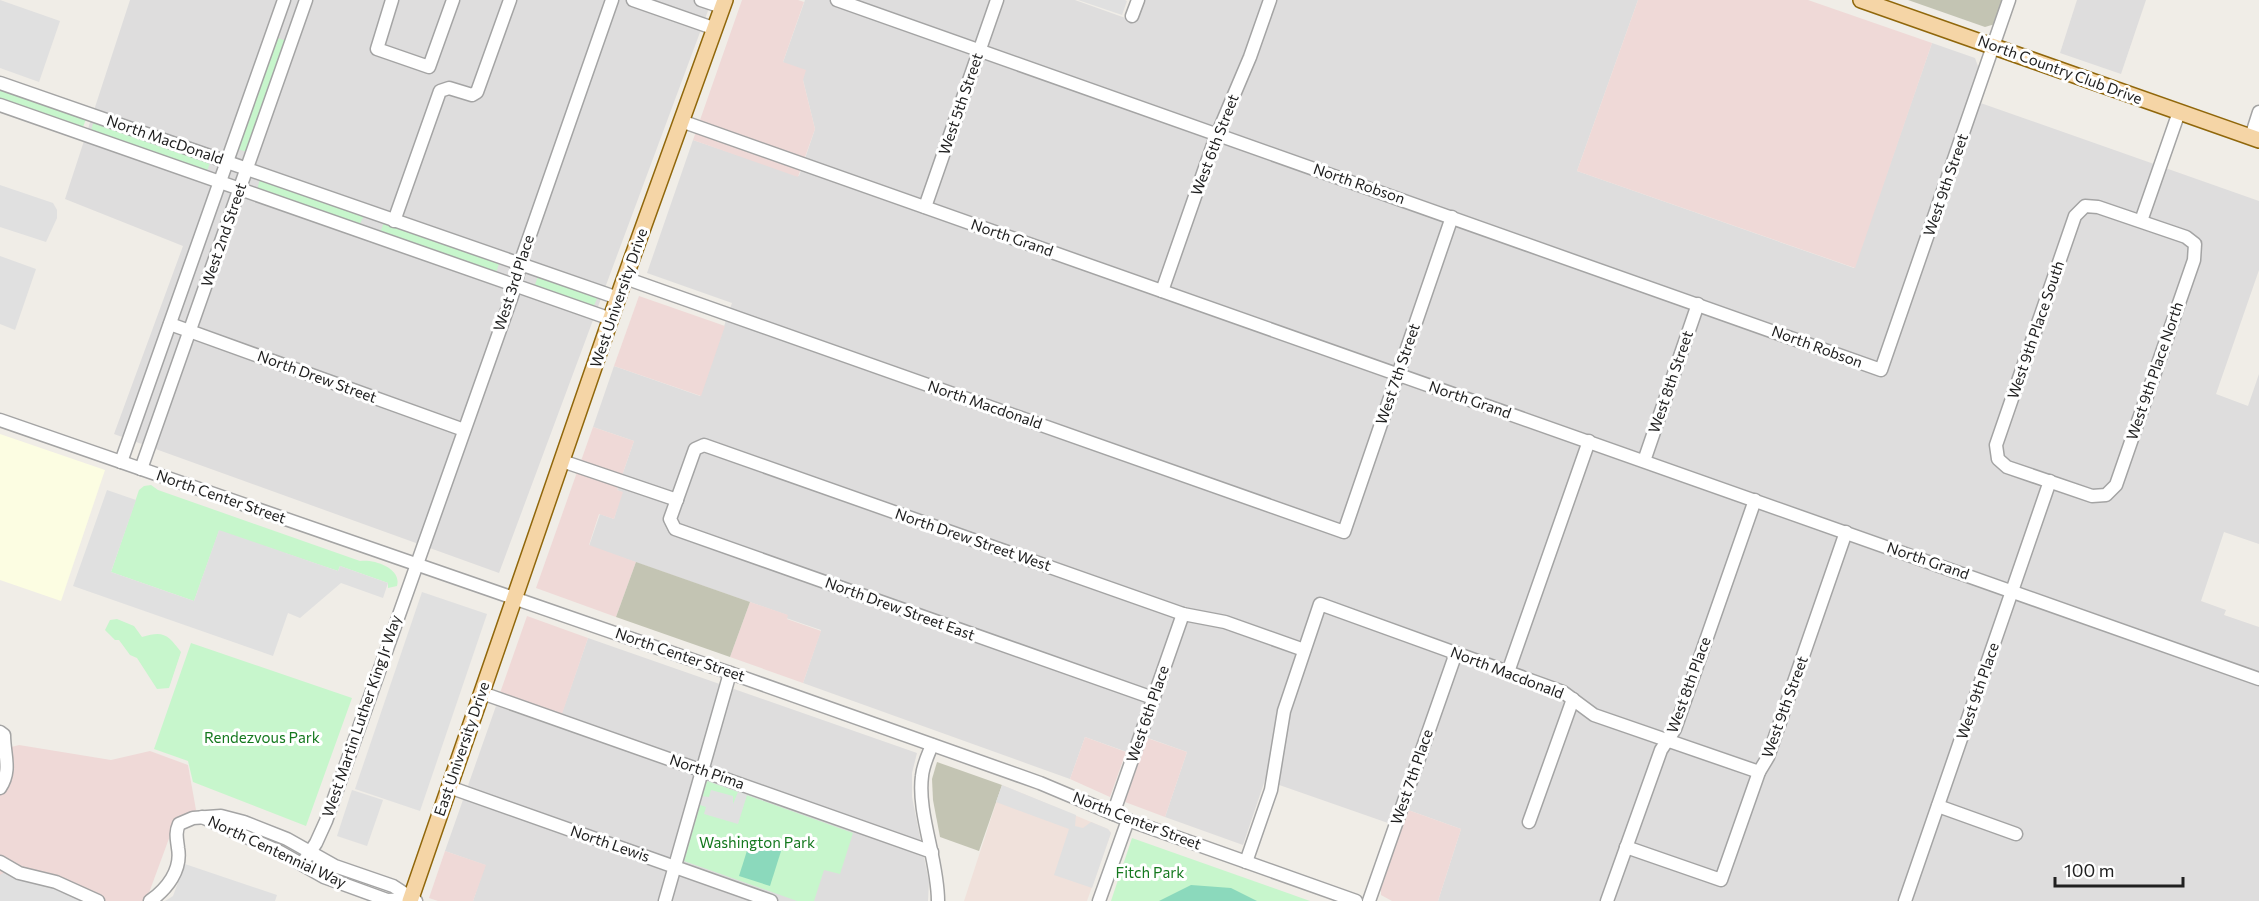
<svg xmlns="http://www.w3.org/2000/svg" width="2259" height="901" font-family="Commissioner,sans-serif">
	<rect width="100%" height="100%" fill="#f0ede7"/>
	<g fill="#dedddd">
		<path d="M130,0H712L499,573L114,434L183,246L65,199Z"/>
		<path d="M805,0H1075L1131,20L1138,0H1638L1577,171L1854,268L1932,43L1975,58L1979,69L1972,100L2259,201V270L2216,394L2248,406L2259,374V544L2224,532L2201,601L2226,610L2224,615L2259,627V901H1438L1461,829L1408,810L1394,806L1388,823L1265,780L1243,845L1165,817L1187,752L1148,738L1141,757L1085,737L1070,779L803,683L821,630L786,618L787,615L589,546L600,514L614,519L622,492L617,490L634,441L593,427L614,366L700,396L732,303L647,273L693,140L799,176L815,129L803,80L783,62Z"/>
		<path d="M2077,0H2146L2121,74L2060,53Z"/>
		<path d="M588,638L917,753L912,773V797L929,882L928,901H473L485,865L445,851L496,706L557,727Z"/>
	</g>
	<g fill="#efd9d7">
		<path d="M742,0H798L804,2L783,62L806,70L803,80L815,129L798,177L693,140Z"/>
		<path d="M1638,0H1808L1932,43L1855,268L1577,171Z"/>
		<path d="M639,296L725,326L701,396L614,366Z"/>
		<path d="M593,427L634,441L617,490L623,492L614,519L599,514L589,545L636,562L616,617L536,588Z"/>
		<path d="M750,602L788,615L787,619L821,631L803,683L730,657Z"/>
		<path d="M527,616L588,638L562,714L500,693Z"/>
		<path d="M1085,737L1126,752L1110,797L1070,779Z"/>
		<path d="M1147,738L1187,752L1165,817L1125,802Z"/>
		<path d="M19,745L111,760L150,751L188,765L196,810L171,833L146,901H0V750Z"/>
		<path d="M1408,810L1461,829L1438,901H1392L1381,895V889Z"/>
		<path d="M445,851L486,865L473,901H438L429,898Z"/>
	</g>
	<path fill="#fcfde2" d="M0,434L105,470L61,601L0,580Z"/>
	<path fill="#f0e1db" d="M1002,785L1108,829L1111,833L1087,901H964Z"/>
	<g fill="#c3c4b3">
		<path d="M1908,0H2004L1995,24L1985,27Z"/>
		<path d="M636,562L750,602L730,657L616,617Z"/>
		<path d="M937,762L1002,785L979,851L940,837L933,800L932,779Z"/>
	</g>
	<g fill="#c7f6cc">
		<path d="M274,37L288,41L247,152L237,149Z"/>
		<path d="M0,86L86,119L83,127L80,129L0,101Z"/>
		<path d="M94,120L208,159L210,163L207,171L204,172L91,131Z"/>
		<path d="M260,179L364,215L360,224L257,190Z"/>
		<path d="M384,222L500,260L496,273L380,233Z"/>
		<path d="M539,274L598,296L593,308L534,287Z"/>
		<path d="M151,485L158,490L360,561C374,559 402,568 397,586L388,588V583L340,566L338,571L219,531L194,601L111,572L139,490L144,486Z"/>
		<path d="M117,619L134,626L142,637C164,630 168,635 181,652L169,688L157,689L137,658L130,655L119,640H115L105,630L110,620Z"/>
		<path d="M191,643L352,698L306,826L193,782L188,761L154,749Z"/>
		<path d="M707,781L853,833L840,874L824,870L814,901H797L684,861Z"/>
		<path d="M1132,838L1310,901H1111Z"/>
	</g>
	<g fill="#8bd9bc">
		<path d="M751,838L782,848L770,886L739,876Z"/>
		<path d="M1191,885L1231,888L1257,901H1159Z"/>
	</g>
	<g fill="#e0e0e0">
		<path d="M0,0L60,21L39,82L0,68Z"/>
		<path d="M1078,0H1125L1127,1L1122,15Z"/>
		<path d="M0,185L53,203L57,210V218L46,242L0,227Z"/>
		<path d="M0,256L36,269L15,330L0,324Z"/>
		<path d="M107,490L136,500L111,572L194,601L219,530L338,571L340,566L388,583L383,598L341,583L300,618L288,613L273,656L73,586Z"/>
		<path d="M422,592L487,614L420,811L355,789Z"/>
		<path d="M1002,785L1076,815L1075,826L1083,828L1091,822L1108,829L1111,833L1092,888L1054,875L1069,829L996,802Z"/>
		<path d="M352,790L383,800L367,846L337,836Z"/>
		<path d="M711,790L733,796V804L738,792L747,795L738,824L704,814L706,807L700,805L702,796L709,797Z"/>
		<path d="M185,864L277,895L275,901H165L173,896Z"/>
		<path d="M5,872L42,883L85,901H0V875Z"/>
	</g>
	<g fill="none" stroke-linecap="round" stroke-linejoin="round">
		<defs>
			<g id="minor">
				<path d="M392,0L377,49L429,67L453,0"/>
				<path d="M633,0L713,28"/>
				<path d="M701,0L722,7"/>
				<path d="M837,0L1881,370L2009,0"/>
				<path d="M1132,16L1138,0"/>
				<path d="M0,83L618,298"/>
				<path d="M0,105L611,319"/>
				<path d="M681,121L2259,679"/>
				<path d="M2251,137L2259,112"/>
				<path d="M2085,206L2098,207L2186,237L2195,244L2194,260L2116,485L2106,495L2092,496L2007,467L1998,459L1996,445L2075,216Z"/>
				<path d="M925,207L997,0"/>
				<path d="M394,221L440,91L449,88L472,95L477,92L510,0"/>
				<path d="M2141,221L2179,112"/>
				<path d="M625,278L1344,532L1452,217"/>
				<path d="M1162,291L1214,142L1250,57L1270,0"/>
				<path d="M170,324L464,430"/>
				<path d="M0,420L733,674L1040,783L1128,820L1356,901"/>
				<path d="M562,461L677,500"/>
				<path d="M1644,461L1698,304"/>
				<path d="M121,462L284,0"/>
				<path d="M141,469L306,0"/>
				<path d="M1508,672L1589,441"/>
				<path d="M482,693L932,852"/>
				<path d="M1153,698L675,529L670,519L695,449L704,445L1183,614L1225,622L1304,650"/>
				<path d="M0,732L4,735C4,755 12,770 0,788"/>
				<path d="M932,745C928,755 923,765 922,776C917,813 938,860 938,901"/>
				<path d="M449,787L771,901"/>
				<path d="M1938,806L2016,834"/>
				<path d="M1113,814L1183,614"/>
				<path d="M202,817L280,852L324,877L387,900L410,899"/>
				<path d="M1529,822L1573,699"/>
				<path d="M1626,847L1721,880L1759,772L1768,757L1846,532"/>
				<path d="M0,862L19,873L56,882L98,901"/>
				<path d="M1246,862L1271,790L1284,711L1320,604L1563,692L1594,715L1759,772"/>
				<path d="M302,864L316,843L326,821L512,296L523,255L612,0"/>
				<path d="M150,901C167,889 182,870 178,848C177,839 175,833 179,824L193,818L221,816L244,822L287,839L335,866L393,886L416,901"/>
				<path d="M665,901L730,673"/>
				<path d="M1099,901L1128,820"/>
				<path d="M1369,901L1456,653"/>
				<path d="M1607,901L1661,750L1675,729L1755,500"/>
				<path d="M1905,901L2050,481"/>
			</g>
			<g id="major">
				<path d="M1861,0L2259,140"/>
				<path d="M410,901L622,286L725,0"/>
			</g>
		</defs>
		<use href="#minor" stroke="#a4a4a4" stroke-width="15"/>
		<use href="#major" stroke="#90670b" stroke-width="18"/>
		<use href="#minor" stroke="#fff" stroke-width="12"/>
		<use href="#major" stroke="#f5d5a6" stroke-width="15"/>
	</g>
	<g text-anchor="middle" stroke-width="6" stroke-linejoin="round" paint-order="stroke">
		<g font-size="15" fill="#202020" stroke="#fff">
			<text transform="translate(2060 70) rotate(20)" y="5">North Country Club Drive</text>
			<text transform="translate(961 104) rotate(-71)" y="5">West 5th Street</text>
			<text transform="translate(165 140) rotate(19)" y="5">North MacDonald</text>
			<text transform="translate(1215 145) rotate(-69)" y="5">West 6th Street</text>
			<text transform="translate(1359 184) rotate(19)" y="5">North Robson</text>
			<text transform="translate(1946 185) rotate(-71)" y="5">West 9th Street</text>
			<text transform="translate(224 235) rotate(-71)" y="5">West 2nd Street</text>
			<text transform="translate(1012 238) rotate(19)" y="5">North Grand</text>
			<text transform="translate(514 283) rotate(-72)" y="5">West 3rd Place</text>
			<text transform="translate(619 298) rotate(-71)" y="5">West University Drive</text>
			<text transform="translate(2036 330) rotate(-71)" y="5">West 9th Place South</text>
			<text transform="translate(1817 347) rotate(20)" y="5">North Robson</text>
			<text transform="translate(2155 371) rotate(-71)" y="5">West 9th Place North</text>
			<text transform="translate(1398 374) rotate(-71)" y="5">West 7th Street</text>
			<text transform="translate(317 377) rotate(20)" y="5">North Drew Street</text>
			<text transform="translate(1671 382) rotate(-71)" y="5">West 8th Street</text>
			<text transform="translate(1470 400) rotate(19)" y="5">North Grand</text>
			<text transform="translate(985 405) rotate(19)" y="5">North Macdonald</text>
			<text transform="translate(221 497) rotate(19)" y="5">North Center Street</text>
			<text transform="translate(973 540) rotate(19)" y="5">North Drew Street West</text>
			<text transform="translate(1928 561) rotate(19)" y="5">North Grand</text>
			<text transform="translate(900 609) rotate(20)" y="5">North Drew Street East</text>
			<text transform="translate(680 655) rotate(19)" y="5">North Center Street</text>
			<text transform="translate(1507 673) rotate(21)" y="5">North Macdonald</text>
			<text transform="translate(1689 685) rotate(-70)" y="5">West 8th Place</text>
			<text transform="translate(1978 691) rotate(-71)" y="5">West 9th Place</text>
			<text transform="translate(1785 707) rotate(-70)" y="5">West 9th Street</text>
			<text transform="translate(1148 714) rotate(-71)" y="5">West 6th Place</text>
			<text transform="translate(362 716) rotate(-71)" y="5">West Martin Luther King Jr Way</text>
			<text transform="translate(462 749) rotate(-71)" y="5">East University Drive</text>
			<text transform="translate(707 772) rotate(19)" y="5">North Pima</text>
			<text transform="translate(1412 777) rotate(-71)" y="5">West 7th Place</text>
			<text transform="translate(1137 821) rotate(21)" y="5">North Center Street</text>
			<text transform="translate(610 844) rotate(19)" y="5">North Lewis</text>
			<text transform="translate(277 852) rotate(25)" y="5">North Centennial Way</text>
		</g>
		<g font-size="15" fill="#14781e" stroke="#fff">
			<text x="262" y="743">Rendezvous Park</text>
			<text x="757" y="848">Washington Park</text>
			<text x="1150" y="878">Fitch Park</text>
		</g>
	</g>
	<path d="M2055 877v9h128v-9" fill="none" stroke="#202020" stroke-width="3"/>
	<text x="2064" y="877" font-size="18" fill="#202020" stroke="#ffffff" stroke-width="4.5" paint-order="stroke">100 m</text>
</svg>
